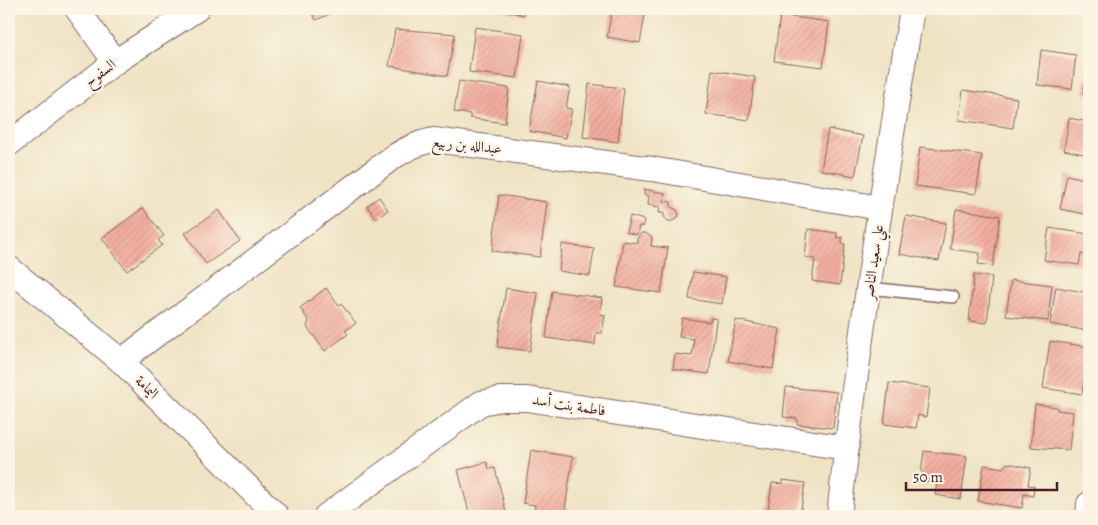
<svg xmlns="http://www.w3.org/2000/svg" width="1098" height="525" font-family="Alegreya,Amiri,serif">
	<defs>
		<pattern id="building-hatch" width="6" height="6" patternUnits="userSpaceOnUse" patternTransform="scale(1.25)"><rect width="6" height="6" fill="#f2ae9e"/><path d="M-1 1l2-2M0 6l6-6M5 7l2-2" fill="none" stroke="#d19588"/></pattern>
	</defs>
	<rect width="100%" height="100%" fill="#fcf5e5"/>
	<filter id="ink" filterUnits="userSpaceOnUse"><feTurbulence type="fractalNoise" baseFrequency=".02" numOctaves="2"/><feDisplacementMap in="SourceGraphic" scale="10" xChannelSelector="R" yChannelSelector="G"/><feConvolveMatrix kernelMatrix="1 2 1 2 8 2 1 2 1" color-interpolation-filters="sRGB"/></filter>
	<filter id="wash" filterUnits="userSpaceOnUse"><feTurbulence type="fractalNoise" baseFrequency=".0096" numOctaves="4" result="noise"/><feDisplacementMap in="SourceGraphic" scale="20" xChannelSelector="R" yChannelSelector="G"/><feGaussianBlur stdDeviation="1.12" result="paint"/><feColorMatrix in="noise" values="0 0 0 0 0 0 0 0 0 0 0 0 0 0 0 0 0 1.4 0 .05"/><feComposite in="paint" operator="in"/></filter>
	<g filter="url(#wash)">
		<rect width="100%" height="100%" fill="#efe3c4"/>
		<g id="blocks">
			<g fill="url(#building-hatch)">
				<path d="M309,9H341L316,20Z"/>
				<path d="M498,9H525L524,15Z"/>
				<path d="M612,9H646L640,43L607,37Z"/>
				<path d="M780,15L829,22L823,67L774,61Z"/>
				<path d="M475,27L523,34L517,78L469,72Z"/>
				<path d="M395,29L455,34L447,76L389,66Z"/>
				<path d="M1041,50L1076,55L1072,89L1037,85Z"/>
				<path d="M1088,64H1089V94L1083,93Z"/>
				<path d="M712,70L755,77L749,120L706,114Z"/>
				<path d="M459,81L509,88L505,123L470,118V114L454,112Z"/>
				<path d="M538,81L570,87L566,108L572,109L566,138L529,131Z"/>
				<path d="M589,84L624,88L618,142L583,137Z"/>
				<path d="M963,90L1017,98L1013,128L959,120Z"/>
				<path d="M1069,118L1089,122V155L1064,150Z"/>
				<path d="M828,129L863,136L855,176L821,170Z"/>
				<path d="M920,147L982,155L976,194L915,186Z"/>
				<path d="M1067,175L1089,180V215L1060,209Z"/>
				<path d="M644,189L665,193L664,201L671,202V207L677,210L679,215L677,219L672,221H668L664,217V213H659L660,207L648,205L649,196L644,195Z"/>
				<path d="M499,195L547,202L540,257L492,251Z"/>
				<path d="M379,197L388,210L376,219L367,206Z"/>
				<path d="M143,208L164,236L158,240L162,245L127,271L102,238Z"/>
				<path d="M956,209L1000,216L993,266L978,264L980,253L950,249Z"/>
				<path d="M219,210L240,241L206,264L185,233Z"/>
				<path d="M630,216L644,220L643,226H639L637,235L626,232Z"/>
				<path d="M906,216L946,223L939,261L899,254Z"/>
				<path d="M1049,228L1089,234V256L1081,254L1079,265L1044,260Z"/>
				<path d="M808,229L837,233V238L842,237V243L845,244L840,285L812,281L815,259L805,257Z"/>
				<path d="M641,233H645L652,237L651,246L668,248L661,293L616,287L623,241L637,243V239Z"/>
				<path d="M562,244L594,249L590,276L559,271Z"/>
				<path d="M693,272L726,277L722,304L689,299Z"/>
				<path d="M974,275L992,277L987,323L969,321Z"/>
				<path d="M1011,280L1052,285L1048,321L1006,316Z"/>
				<path d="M1056,287L1089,293V331L1050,324Z"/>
				<path d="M326,288L339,306L341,304L356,323L345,331L348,334L325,351L307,327L309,321L300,308Z"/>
				<path d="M506,288L538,293L530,351L497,347Z"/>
				<path d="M552,291L602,298L600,314L605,315L602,333H596L595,345L546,338Z"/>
				<path d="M682,318L710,322L711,318L718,319L716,321L709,374L673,369L675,354L692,356L694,339L679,337Z"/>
				<path d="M736,320L780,329L773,369L728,361Z"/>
				<path d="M1050,341L1089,347L1082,394L1043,388Z"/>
				<path d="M889,383L930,388L926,417L918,415L916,428L884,424Z"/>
				<path d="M786,387L837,392L833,428L797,424V418L783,417Z"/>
				<path d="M1035,404L1057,407V410L1073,412L1069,450L1031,447Z"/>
				<path d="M531,450L573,457L565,509L574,511L573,516H533L535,505L523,503Z"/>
				<path d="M924,451L967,456L961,499L935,495L937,483L920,481Z"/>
				<path d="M487,462L489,469L495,468L507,516H470L458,470Z"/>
				<path d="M1007,463L1031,468L1028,485L1034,486L1033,496L1024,494L1022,508L978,501L984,465L1003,468Z"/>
				<path d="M783,480L805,483L800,516H767L772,483L783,484Z"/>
			</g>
		</g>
	</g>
	<g filter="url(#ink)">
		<use href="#blocks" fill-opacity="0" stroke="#846461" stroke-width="1"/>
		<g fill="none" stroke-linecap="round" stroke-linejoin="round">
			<defs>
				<path id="lane" d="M869,288L953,297"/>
				<g id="street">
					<path d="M77,9L115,62"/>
					<path d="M9,144L115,62L197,9"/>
					<path d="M9,268L121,361L277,516"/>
					<path d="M121,361L385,163C400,152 415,143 434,140L652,169L880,208"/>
					<path d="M326,516L481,403L501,399H527L846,448"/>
					<path d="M839,516C857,346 885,177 912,9"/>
					<path d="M1088,516L1089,504"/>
				</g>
			</defs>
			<use href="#lane" stroke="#846461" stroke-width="14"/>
			<use href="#street" stroke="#846461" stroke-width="26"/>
			<use href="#lane" stroke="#fff" stroke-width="11"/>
			<use href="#street" stroke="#fff" stroke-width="24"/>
		</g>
	</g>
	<g text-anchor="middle" stroke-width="4.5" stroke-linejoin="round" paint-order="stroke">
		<g font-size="15" fill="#4a1f2b" stroke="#fcf5e5">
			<text transform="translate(100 73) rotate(-37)" y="5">السفوح</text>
			<text transform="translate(467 145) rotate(6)" y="5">عبدالله بن ربيع</text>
			<text transform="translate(873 262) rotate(-82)" y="5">علي سعيد الناصر</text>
			<text transform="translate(147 387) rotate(45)" y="5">اليمامة</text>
			<text transform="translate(569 405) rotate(9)" y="5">فاطمة بنت أسد</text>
		</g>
	</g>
	<rect width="1098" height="525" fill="none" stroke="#fcf5e5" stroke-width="30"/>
	<path d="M906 482v8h151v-8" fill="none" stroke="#4a1f2b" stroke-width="2.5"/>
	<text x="913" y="482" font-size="15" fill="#4a1f2b" stroke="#fcf5e5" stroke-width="4" paint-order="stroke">50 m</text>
</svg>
